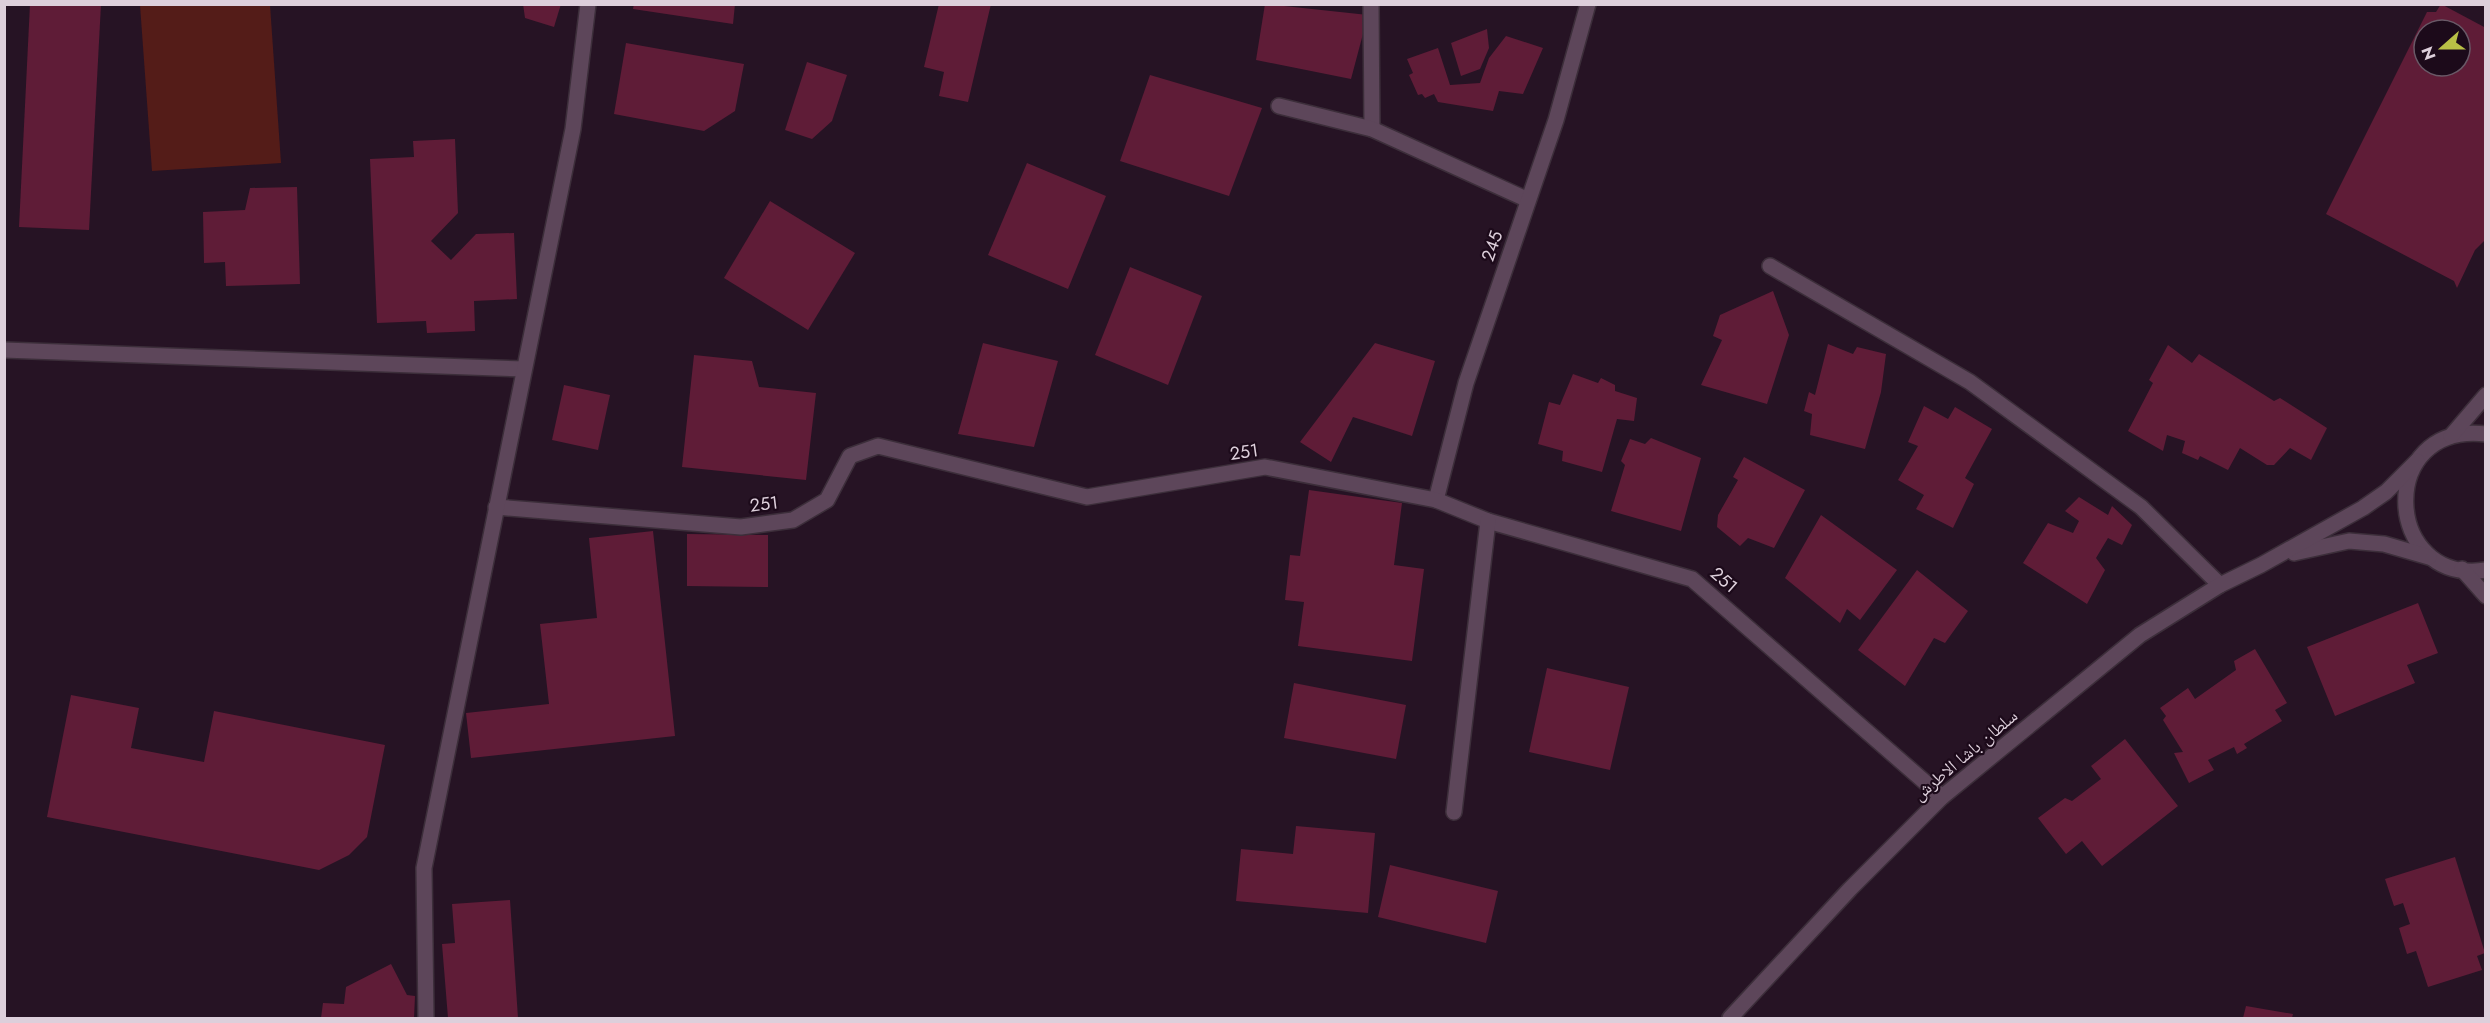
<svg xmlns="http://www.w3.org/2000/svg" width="2490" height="1023" font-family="Jost,'Noto Naskh Arabic',sans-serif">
	<rect width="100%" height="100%" fill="#261324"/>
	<path fill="#541c18" d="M140,5H270L281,163L152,171Z"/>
	<g fill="#5f1c37" fill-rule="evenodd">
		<path d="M30,4H101L89,230L19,227Z"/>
		<path d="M523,4H561L554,27L525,18Z"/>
		<path d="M634,4H735L733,24L633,9Z"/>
		<path d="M939,4H991L968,102L939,96L944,72L924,67Z"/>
		<path d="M1265,4L1368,15L1351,79L1256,60Z"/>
		<path d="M2441,4L2486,28V239L2475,250L2457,288L2454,281L2326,214L2427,12H2436ZM2424,30H2460V66H2424Z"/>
		<path d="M1487,29L1489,48L1480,69L1461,76L1451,43Z"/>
		<path d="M1506,36L1543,48L1523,94L1499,91L1493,111L1438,102L1434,94L1425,98L1422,94L1418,95L1409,75L1413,73L1407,59L1438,48L1450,85L1480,83L1489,58Z"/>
		<path d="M626,43L744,64L735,111L704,131L614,114Z"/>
		<path d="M807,62L847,75L832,121L812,139L785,130Z"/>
		<path d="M1150,75L1262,108L1229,196L1120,161Z"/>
		<path d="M455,139L458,213L431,241L451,260L476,234L514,233L517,299L474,301L475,331L427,333L426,321L377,323L370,159L414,157L413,141Z"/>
		<path d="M1027,163L1106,196L1068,289L988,255Z"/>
		<path d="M297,187L300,284L226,286L225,262L204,263L203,212L245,210L250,188Z"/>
		<path d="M770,201L855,253L808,330L724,278Z"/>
		<path d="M1130,267L1202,296L1168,385L1095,355Z"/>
		<path d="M1773,291L1789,335L1767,404L1701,385L1722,340L1713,336L1720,315Z"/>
		<path d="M983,343L1058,361L1034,447L958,434Z"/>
		<path d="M1375,343L1435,361L1412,436L1353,417L1331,462L1300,442Z"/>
		<path d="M1828,344L1853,354L1857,347L1886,354L1881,392L1865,449L1810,435L1812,414L1804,411L1809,392L1815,395Z"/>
		<path d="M2168,345L2192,363L2199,354L2274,401L2280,398L2327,428L2311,460L2290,448L2274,465H2267L2240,448L2228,470L2200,456L2198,460L2182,453L2185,441L2167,435L2163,451L2128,431L2153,383L2149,380Z"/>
		<path d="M694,355L752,361L759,387L816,393L806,480L682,467Z"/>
		<path d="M1573,374L1598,383L1601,378L1615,385V391L1637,398L1634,421L1617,419L1602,472L1562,461L1563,451L1538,444L1549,402L1560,405Z"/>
		<path d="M564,385L610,395L598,450L552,440Z"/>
		<path d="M1924,406L1948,419L1955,407L1992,429L1965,478L1974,484L1953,528L1916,509L1924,495L1898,480L1918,446L1908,442Z"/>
		<path d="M1651,438L1701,458L1681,531L1611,511L1625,465L1621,461L1630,439L1645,444Z"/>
		<path d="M1744,457L1805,490L1774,548L1748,538L1740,546L1717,527L1718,515L1738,480L1733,477Z"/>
		<path d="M1309,490L1402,503L1394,565L1424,569L1412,661L1298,646L1304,602L1285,600L1290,555L1300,556Z"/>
		<path d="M2079,497L2108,515L2112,506L2132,525L2122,545L2108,538L2096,558L2105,570L2087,604L2023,563L2048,523L2073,533L2079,521L2065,511Z"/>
		<path d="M1821,515L1897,570L1860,620L1847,609L1840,623L1785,578Z"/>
		<path d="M653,531L675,736L471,758L466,713L549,704L540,624L597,618L589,538Z"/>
		<path d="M687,534L768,535V587L687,586Z"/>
		<path d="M1917,570L1968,611L1945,643L1934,638L1905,686L1858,650Z"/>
		<path d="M2418,603L2438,653L2407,665L2415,683L2335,716L2307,647Z"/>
		<path d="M2255,649L2287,703L2275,710L2282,721L2244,744L2247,748L2237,754L2234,747L2208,760L2214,770L2189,783L2174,753L2183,752L2163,720L2166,716L2160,708L2188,688L2195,699L2236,670L2234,661Z"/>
		<path d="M1547,668L1629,687L1610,770L1529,752Z"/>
		<path d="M1294,683L1406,705L1396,759L1284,738Z"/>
		<path d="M71,695L139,708L131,748L204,762L214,711L385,745L367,837L349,855L319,870L47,817Z"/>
		<path d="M2125,739L2178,806L2102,866L2082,841L2066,854L2038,818L2065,798L2072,801L2101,779L2091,766Z"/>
		<path d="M1296,826L1375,833L1368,913L1236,901L1241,849L1293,854Z"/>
		<path d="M2455,857L2485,953L2477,956L2482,970L2428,987L2416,951L2407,954L2399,928L2410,924L2403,903L2394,906L2385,879Z"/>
		<path d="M1390,865L1498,891L1486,943L1378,917Z"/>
		<path d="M510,900L518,1018H448L442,944L455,943L452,904Z"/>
		<path d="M391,964L407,995L415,996L414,1018H321L323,1003L344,1004L346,987Z"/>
		<path d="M2246,1006L2293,1014L2292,1018H2243Z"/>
	</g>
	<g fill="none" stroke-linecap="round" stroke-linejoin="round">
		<defs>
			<g id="street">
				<path d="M1371,4L1372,129"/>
				<path d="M1279,106L1372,129L1528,200"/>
				<path d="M1770,266L1970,382L2141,507L2220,585"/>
				<path d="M4,350L524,369"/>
				<path d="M1436,500L1466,383L1556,120L1588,4"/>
				<path d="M496,507L741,527L793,520L827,500L850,456L878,446L1087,497L1265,467L1436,500L1488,521L1692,579L1942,797"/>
				<path d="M1454,812L1488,521"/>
				<path d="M426,1018L424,868L573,129L588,4"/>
			</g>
			<g id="secondary">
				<path d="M2486,434C2375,421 2383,586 2486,570"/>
				<path d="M2451,436L2486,395"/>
				<path d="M2294,553L2349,541L2384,544L2429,557"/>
				<path d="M2462,569L2486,596"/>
				<path d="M1730,1018L1850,889L1942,797L2140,635L2220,585L2261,565L2363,508L2386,492L2417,461"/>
			</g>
		</defs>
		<use href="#street" stroke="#3c2e3a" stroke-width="18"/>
		<use href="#secondary" stroke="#3c2e3a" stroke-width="18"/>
		<use href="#street" stroke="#5d465a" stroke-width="15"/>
		<use href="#secondary" stroke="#5d465a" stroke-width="15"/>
	</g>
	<g text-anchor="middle" stroke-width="4.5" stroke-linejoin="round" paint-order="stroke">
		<g font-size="18" fill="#ddcfdb" stroke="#1c0a1a">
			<text transform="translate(1492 246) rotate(-71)" y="6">245</text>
			<text transform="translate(1244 452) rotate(-8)" y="6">251</text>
			<text transform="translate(764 504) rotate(-7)" y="6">251</text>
			<text transform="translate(1724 580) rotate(41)" y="6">251</text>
			<text transform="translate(1965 755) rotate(-40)" y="6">سلطان باشا الاطرش</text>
		</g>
	</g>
	<rect width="2490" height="1023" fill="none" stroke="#ddcfdb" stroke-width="12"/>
	<g transform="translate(2442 48) rotate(249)"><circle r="28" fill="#1c0a1a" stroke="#695967" stroke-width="1.5"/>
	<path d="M0-4.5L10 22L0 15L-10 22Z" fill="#b9c046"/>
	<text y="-9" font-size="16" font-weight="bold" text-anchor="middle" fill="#ddcfdb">N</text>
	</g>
</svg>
